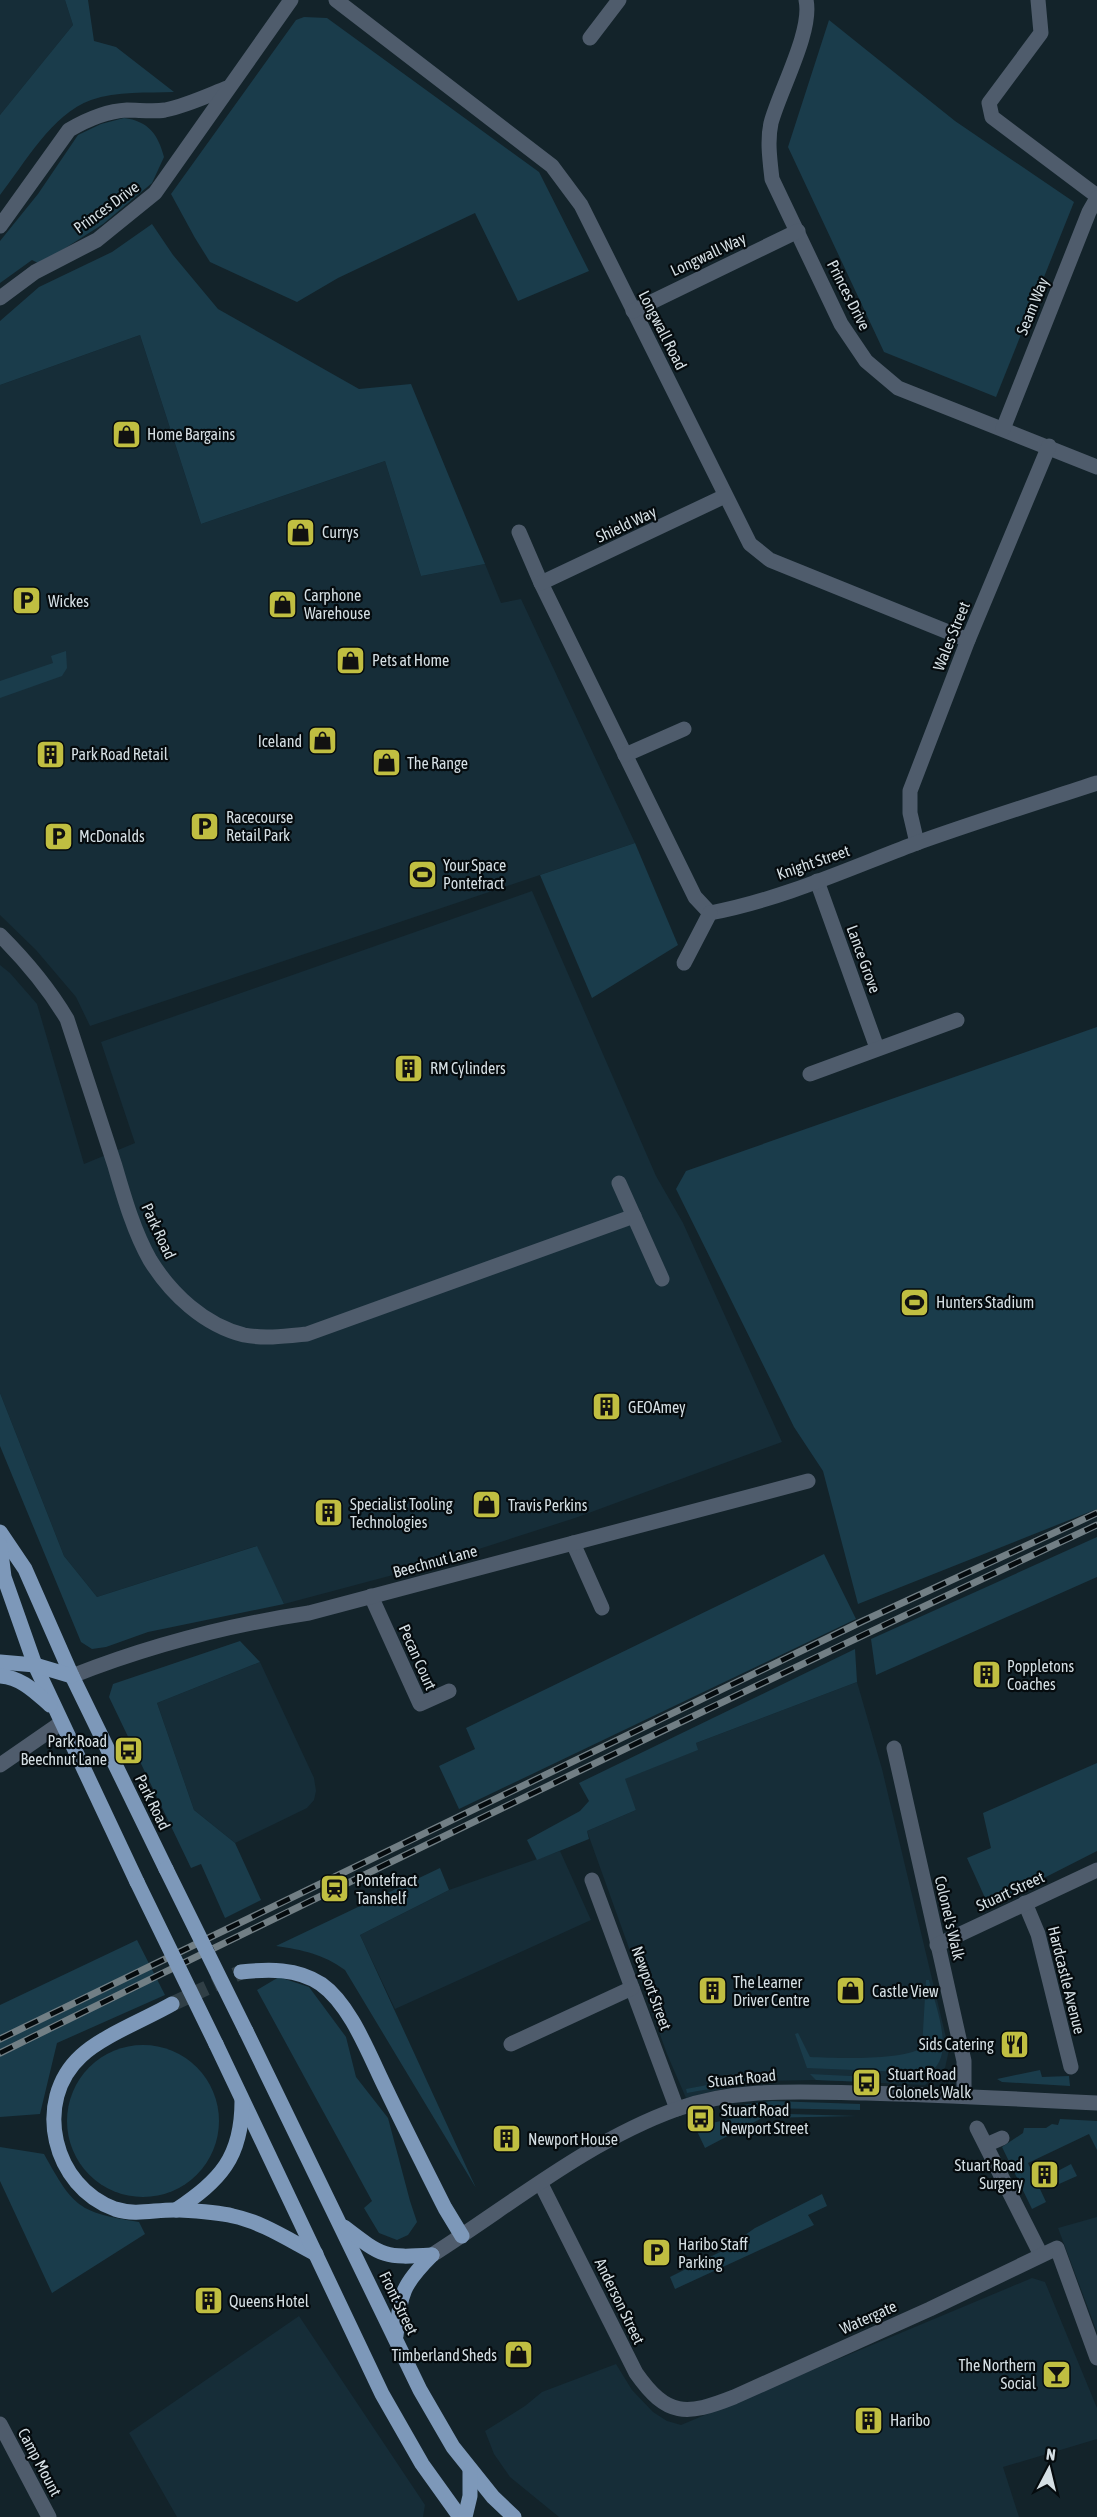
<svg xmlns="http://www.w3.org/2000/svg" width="1097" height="2517" font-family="'Asap Condensed',sans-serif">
	<rect width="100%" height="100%" fill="#13232a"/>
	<g fill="#162d38">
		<path d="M0,0H65L73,25L0,115Z"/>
		<path d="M140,335L201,524L385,461L421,576L485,564L501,603L521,599L635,843L90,1026L76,997L36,950L0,915V385Z"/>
		<path d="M532,891L656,1176L683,1223L782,1442L575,1518L423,1567L284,1604L256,1546L97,1597L64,1556L0,1393V965L10,973L37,1004L84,1164L135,1143L101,1042Z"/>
		<path d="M260,1662L314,1778L316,1791L314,1800L307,1808L235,1843L194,1810L157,1703Z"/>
		<path d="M857,1682L882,1769L949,2050L945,2068L925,2085L816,2080L755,2081L686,2098L667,2054L587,1831L636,1810L624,1779L697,1750L696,1743Z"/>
		<path d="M560,1851L591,1920L395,2009L360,1935L449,1890Z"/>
		<path d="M1097,2217V2332L1058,2228Z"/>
		<path d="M1032,2278L1045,2282L1097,2408V2439L1003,2467L1019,2517H559L510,2477L494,2454L485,2431L525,2406L542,2392L616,2364L632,2390L653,2412L667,2421L681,2425Z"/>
		<path d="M299,2316L425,2505L423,2517H177L129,2433Z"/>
	</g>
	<g fill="#1a3c4b">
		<path d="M65,0H88L94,41L116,47L174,92C148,93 117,91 91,100C52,114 25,163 0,195V115L73,25Z"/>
		<path d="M304,17L327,18L539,172L589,271L518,301L475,213L338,278L297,302L210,262L195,238L171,194L296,20Z"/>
		<path d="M829,20L955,121L1074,202L996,397L884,352L788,147Z"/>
		<path d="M124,118C148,121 158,134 164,157L152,183L103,224L45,261L40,264L32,260L0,283V241L38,194L78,135L101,124Z"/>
		<path d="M152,224L173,255L218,309L359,389L411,384L485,564L421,576L385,461L201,524L140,335L0,385V321L39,287L112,252Z"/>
		<path d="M66,651L67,668L62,676L0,698V681L53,663L51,656Z"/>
		<path d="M635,843L678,945L592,998L540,875Z"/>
		<path d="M1097,1027V1509L858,1604L823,1471L794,1427L676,1189L686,1171Z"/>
		<path d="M0,1393L64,1556L97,1597L257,1546L284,1604L148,1632L106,1647L92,1649L81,1642L0,1446Z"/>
		<path d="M1097,1537V1577L876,1675L871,1639Z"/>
		<path d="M824,1554L856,1619L459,1809L439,1766L475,1749L466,1728Z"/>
		<path d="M240,1641L260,1662L157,1703L194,1810L235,1843L261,1900L225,1918L201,1864L191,1868L109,1697L113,1684Z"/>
		<path d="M855,1649L857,1682L696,1743L698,1750L625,1779L636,1810L587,1831L589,1839L537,1860L527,1840L580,1811L589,1801L579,1783Z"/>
		<path d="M1097,1763V1851L999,1901L986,1900L967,1858L991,1848L983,1813Z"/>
		<path d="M440,1868L449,1890L360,1935L476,2188L345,1970C323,1954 303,1950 276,1946Z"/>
		<path d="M137,1940L165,1995L57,2043L40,2114L0,2117V2005Z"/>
		<path d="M279,1977L309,1987L346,2037L356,2077L388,2118L410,2201L417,2222L408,2235L397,2240L379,2233L364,2208L372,2201L257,1990Z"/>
		<path d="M926,1980H929C935,2005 958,2060 927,2073L807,2068L795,2034L798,2033L810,2057C837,2058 899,2061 922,2048Z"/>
		<circle cx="143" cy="2121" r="76"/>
		<path d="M1040,2070L1042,2077L1069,2076L1070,2086L1002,2082L997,2079Z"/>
		<path d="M770,2073H777L778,2075C770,2081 702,2090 687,2093L686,2089Z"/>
		<path d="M810,2074L870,2077L869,2082L816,2080Z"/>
		<path d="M772,2101L860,2104V2110L766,2108L744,2110L742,2105Z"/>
		<path d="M755,2113L857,2116L762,2118L705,2148L695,2127Z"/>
		<path d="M1060,2119L1097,2121V2150L1089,2134L1028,2163L1046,2202L1032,2209L1002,2147L1023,2133L1024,2128H1046L1052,2124L1058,2125Z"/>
		<path d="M0,2147L44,2154C74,2208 78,2212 139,2222L145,2234L52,2293L0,2181Z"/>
		<path d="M1071,2164L1077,2176L1059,2184L1054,2173Z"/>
		<path d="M822,2194L827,2206L808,2215L814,2225L675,2289L670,2277L722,2251L755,2228Z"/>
	</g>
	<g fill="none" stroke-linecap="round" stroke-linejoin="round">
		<path stroke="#303f46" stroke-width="15" stroke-dasharray="15 8" stroke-linecap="butt" d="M172,2004L241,1972"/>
		<g stroke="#4f5c6c" stroke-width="15">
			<path d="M336,0L552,166L581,205L750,544L770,560L968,640"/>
			<path d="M806,0C813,31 779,92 771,123C767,141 770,161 772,179L841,324L866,361L898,388L1097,467"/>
			<path d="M1038,0L1041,33L989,103L992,117L1097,196"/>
			<path d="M590,38L619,0"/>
			<path d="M0,226L69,130C86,120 107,111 127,110C139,110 153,112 165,110C186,106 207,96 227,88"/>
			<path d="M0,298L35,272L97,240L155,193L291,0"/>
			<path d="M633,311L798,231"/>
			<path d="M1003,429L1089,212L1097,198"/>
			<path d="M519,532L541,583L695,897L710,913"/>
			<path d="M541,583L725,496"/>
			<path d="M625,755L684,729"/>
			<path d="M917,843L910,813V791L968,640L1049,446"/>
			<path d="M817,881L877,1048"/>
			<path d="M710,913C780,900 848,869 914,844C975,822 1036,803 1097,783"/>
			<path d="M0,935C26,961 48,987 67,1019C83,1068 99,1117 115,1166C124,1197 134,1232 150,1260C171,1294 204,1325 244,1335C265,1339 287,1336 307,1334L634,1216"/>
			<path d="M684,963L710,913"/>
			<path d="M810,1074L957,1020"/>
			<path d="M619,1183L662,1279"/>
			<path d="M573,1543L602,1608"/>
			<path d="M371,1596L420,1704L449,1691"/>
			<path d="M72,1676C148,1646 228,1625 309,1613L808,1481"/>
			<path d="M894,1748L964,2061V2096"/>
			<path d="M0,1765L61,1723"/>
			<path d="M592,1880L677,2109"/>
			<path d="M1025,1903L1038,1934L1071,2067"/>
			<path d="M937,1945L1097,1870"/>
			<path d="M511,2044L632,1988"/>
			<path d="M977,2128L1041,2255"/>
			<path d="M986,2145L1002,2138"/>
			<path d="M541,2184L636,2373C667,2417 686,2416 734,2397L930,2309L1057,2248L1097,2358"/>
			<path d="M432,2255C512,2204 588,2141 677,2109C738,2087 802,2092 866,2093C943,2095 1020,2099 1097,2103"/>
			<path d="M0,2424L49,2517"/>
		</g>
		<g stroke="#7d98b9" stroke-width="15">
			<path d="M0,1532L25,1569L72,1676L166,1869"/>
			<path d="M0,1545L4,1577L35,1665L137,1882"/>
			<path d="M0,1662L35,1665L72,1676"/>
			<path d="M0,1676C22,1678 34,1691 50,1705"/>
			<path d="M241,1972C268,1969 297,1968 321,1984C351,2005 370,2057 386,2089C405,2129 425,2168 445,2208L462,2236"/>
			<path d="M172,2004C146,2019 102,2036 81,2056C32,2101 53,2187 115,2209C137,2216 156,2209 178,2210C196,2211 216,2212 233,2216C262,2222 289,2240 316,2254"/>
			<path d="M246,2031L420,2390L453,2447L493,2497L514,2517"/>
			<path d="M216,2044L382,2394L422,2464L460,2517"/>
			<path d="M176,2210C220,2180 242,2158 242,2101"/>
			<path d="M344,2227C383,2257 384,2258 432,2255"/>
			<path d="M396,2336C401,2293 401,2286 432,2255"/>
			<path d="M465,2517L470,2496V2470"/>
		</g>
		<defs>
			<g id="rail">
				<path d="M0,2039L863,1621L1097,1513"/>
				<path d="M0,2053C364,1874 729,1697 1097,1525"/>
			</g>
		</defs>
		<use href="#rail" stroke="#727f85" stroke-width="7"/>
		<use href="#rail" stroke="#050b0e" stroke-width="4.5" stroke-dasharray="14" stroke-linecap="butt"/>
		<g stroke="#7d98b9" stroke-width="15">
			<path d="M166,1869L246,2031"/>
			<path d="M137,1882L216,2044"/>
		</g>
	</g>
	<defs>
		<symbol id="shop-square" viewBox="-11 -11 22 22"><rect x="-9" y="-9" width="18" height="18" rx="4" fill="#c0be41" stroke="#050b0e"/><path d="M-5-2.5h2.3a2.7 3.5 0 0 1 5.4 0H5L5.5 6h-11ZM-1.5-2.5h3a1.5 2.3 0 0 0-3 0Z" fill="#111"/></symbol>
		<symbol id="parking-square" viewBox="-11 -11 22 22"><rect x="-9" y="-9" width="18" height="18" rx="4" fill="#c0be41" stroke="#050b0e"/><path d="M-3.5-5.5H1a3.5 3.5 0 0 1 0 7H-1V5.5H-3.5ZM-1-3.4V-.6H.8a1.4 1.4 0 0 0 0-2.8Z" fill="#111"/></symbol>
		<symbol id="building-square" viewBox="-11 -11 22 22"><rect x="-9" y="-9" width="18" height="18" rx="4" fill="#c0be41" stroke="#050b0e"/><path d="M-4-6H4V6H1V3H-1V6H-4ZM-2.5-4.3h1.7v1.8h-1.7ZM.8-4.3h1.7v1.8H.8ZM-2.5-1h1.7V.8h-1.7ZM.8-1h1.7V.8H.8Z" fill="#111"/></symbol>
		<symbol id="stadium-square" viewBox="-11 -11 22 22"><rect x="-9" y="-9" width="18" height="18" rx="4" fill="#c0be41" stroke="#050b0e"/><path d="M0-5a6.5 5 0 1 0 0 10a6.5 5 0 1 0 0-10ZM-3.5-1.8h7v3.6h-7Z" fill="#111"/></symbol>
		<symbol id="bus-square" viewBox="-11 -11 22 22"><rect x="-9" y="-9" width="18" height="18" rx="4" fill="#c0be41" stroke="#050b0e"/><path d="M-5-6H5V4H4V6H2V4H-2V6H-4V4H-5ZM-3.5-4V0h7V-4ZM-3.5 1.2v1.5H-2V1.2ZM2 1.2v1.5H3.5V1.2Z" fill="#111"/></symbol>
		<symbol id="station-square" viewBox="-11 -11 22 22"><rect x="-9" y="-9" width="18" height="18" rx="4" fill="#c0be41" stroke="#050b0e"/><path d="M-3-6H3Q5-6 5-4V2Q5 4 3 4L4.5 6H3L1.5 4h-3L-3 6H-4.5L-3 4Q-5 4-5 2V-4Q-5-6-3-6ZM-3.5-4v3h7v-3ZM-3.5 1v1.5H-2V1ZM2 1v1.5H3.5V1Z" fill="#111"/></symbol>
		<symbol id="restaurant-square" viewBox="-11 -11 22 22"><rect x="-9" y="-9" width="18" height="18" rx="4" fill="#c0be41" stroke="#050b0e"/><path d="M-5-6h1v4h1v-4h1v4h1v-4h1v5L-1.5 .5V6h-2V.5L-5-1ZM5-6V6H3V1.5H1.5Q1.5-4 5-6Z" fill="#111"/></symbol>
		<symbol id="bar-square" viewBox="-11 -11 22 22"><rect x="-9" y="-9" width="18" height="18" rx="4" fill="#c0be41" stroke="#050b0e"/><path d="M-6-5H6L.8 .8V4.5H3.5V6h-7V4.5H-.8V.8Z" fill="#111"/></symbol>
	</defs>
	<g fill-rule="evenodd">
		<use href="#shop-square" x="110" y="418" width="33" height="33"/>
		<use href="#shop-square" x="284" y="516" width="33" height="33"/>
		<use href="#parking-square" x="10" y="584" width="33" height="33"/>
		<use href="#shop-square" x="266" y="588" width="33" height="33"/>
		<use href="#shop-square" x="334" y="644" width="33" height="33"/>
		<use href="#shop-square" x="306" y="724" width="33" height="33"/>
		<use href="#building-square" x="34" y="738" width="33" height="33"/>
		<use href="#shop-square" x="370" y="746" width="33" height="33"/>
		<use href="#parking-square" x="188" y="810" width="33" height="33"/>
		<use href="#parking-square" x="42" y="820" width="33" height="33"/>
		<use href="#stadium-square" x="406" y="858" width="33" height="33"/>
		<use href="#building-square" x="392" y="1052" width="33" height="33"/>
		<use href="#stadium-square" x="898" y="1286" width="33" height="33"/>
		<use href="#building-square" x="590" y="1390" width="33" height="33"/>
		<use href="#shop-square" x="470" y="1488" width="33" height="33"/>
		<use href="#building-square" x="312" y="1496" width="33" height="33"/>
		<use href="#building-square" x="970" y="1658" width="33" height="33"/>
		<use href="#bus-square" x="112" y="1734" width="33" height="33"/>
		<use href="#station-square" x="318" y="1872" width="33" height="33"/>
		<use href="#building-square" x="696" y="1974" width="33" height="33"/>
		<use href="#shop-square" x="834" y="1974" width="33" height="33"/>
		<use href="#restaurant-square" x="998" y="2028" width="33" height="33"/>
		<use href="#bus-square" x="850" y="2066" width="33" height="33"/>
		<use href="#bus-square" x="684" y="2102" width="33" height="33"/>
		<use href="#building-square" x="490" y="2122" width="33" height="33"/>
		<use href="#building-square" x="1028" y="2158" width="33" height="33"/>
		<use href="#parking-square" x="640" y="2236" width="33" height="33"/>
		<use href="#building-square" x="192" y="2284" width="33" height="33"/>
		<use href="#shop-square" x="502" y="2338" width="33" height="33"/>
		<use href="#bar-square" x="1040" y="2358" width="33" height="33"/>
		<use href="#building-square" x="852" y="2404" width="33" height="33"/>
	</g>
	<g text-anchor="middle" stroke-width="4.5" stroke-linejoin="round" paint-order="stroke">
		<g font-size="16" fill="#d5dfe4" stroke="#050b0e">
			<text transform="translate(106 207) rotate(-36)" y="6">Princes Drive</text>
			<text transform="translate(708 254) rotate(-25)" y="6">Longwall Way</text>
			<text transform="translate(849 295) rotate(63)" y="6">Princes Drive</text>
			<text transform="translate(1032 306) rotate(-68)" y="6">Seam Way</text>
			<text transform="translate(663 330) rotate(63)" y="6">Longwall Road</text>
			<text transform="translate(626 524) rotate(-25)" y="6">Shield Way</text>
			<text transform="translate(951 636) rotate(-68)" y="6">Wales Street</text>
			<text transform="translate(813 862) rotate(-19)" y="6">Knight Street</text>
			<text transform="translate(864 959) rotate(70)" y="6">Lance Grove</text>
			<text transform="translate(159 1231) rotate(65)" y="6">Park Road</text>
			<text transform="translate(435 1561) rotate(-15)" y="6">Beechnut Lane</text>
			<text transform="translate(418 1657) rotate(66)" y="6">Pecan Court</text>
			<text transform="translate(153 1802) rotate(64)" y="6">Park Road</text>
			<text transform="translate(1010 1891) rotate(-25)" y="6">Stuart Street</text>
			<text transform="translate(950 1918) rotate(77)" y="6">Colonel's Walk</text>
			<text transform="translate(1067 1980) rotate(76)" y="6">Hardcastle Avenue</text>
			<text transform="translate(652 1988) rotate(70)" y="6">Newport Street</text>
			<text transform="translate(742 2078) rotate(-6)" y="6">Stuart Road</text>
			<text transform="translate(620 2301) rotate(64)" y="6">Anderson Street</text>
			<text transform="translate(399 2303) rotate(64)" y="6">Front Street</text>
			<text transform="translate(868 2317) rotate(-24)" y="6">Watergate</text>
			<text transform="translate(40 2462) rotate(62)" y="6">Camp Mount</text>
		</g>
		<g font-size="16" fill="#d5dfe4" stroke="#050b0e" text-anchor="start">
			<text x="147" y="440">Home Bargains</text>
			<text x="322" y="538">Currys</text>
			<text x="304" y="601">Carphone<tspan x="304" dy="18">Warehouse</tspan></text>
			<text x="48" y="607">Wickes</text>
			<text x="372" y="666">Pets at Home</text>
			<text x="302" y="747" text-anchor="end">Iceland</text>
			<text x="71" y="760">Park Road Retail</text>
			<text x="407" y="769">The Range</text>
			<text x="226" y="823">Racecourse<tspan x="226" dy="18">Retail Park</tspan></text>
			<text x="79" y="842">McDonalds</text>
			<text x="443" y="871">Your Space<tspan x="443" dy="18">Pontefract</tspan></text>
			<text x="430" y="1074">RM Cylinders</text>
			<text x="936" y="1308">Hunters Stadium</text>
			<text x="628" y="1413">GEOAmey</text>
			<text x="350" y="1510">Specialist Tooling<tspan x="350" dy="18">Technologies</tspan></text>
			<text x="508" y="1511">Travis Perkins</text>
			<text x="1007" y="1672">Poppletons<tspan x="1007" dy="18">Coaches</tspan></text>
			<text x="107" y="1747" text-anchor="end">Park Road<tspan x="107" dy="18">Beechnut Lane</tspan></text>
			<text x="356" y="1886">Pontefract<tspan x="356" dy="18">Tanshelf</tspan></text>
			<text x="733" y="1988">The Learner<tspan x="733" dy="18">Driver Centre</tspan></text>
			<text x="872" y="1997">Castle View</text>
			<text x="994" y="2050" text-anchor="end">Sids Catering</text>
			<text x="888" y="2080">Stuart Road<tspan x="888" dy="18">Colonels Walk</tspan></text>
			<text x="721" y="2116">Stuart Road<tspan x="721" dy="18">Newport Street</tspan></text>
			<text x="528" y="2145">Newport House</text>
			<text x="1023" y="2171" text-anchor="end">Stuart Road<tspan x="1023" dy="18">Surgery</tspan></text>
			<text x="678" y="2250">Haribo Staff<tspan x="678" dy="18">Parking</tspan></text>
			<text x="229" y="2307">Queens Hotel</text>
			<text x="497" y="2361" text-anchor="end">Timberland Sheds</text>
			<text x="1036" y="2371" text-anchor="end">The Northern<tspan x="1036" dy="18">Social</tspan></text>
			<text x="890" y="2426">Haribo</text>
		</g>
	</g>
	<g transform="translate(1049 2469) rotate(7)" stroke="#050b0e" stroke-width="4.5" paint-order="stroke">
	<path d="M0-4.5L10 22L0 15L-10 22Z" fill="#d5dfe4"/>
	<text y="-9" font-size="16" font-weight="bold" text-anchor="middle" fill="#d5dfe4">N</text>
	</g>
</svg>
